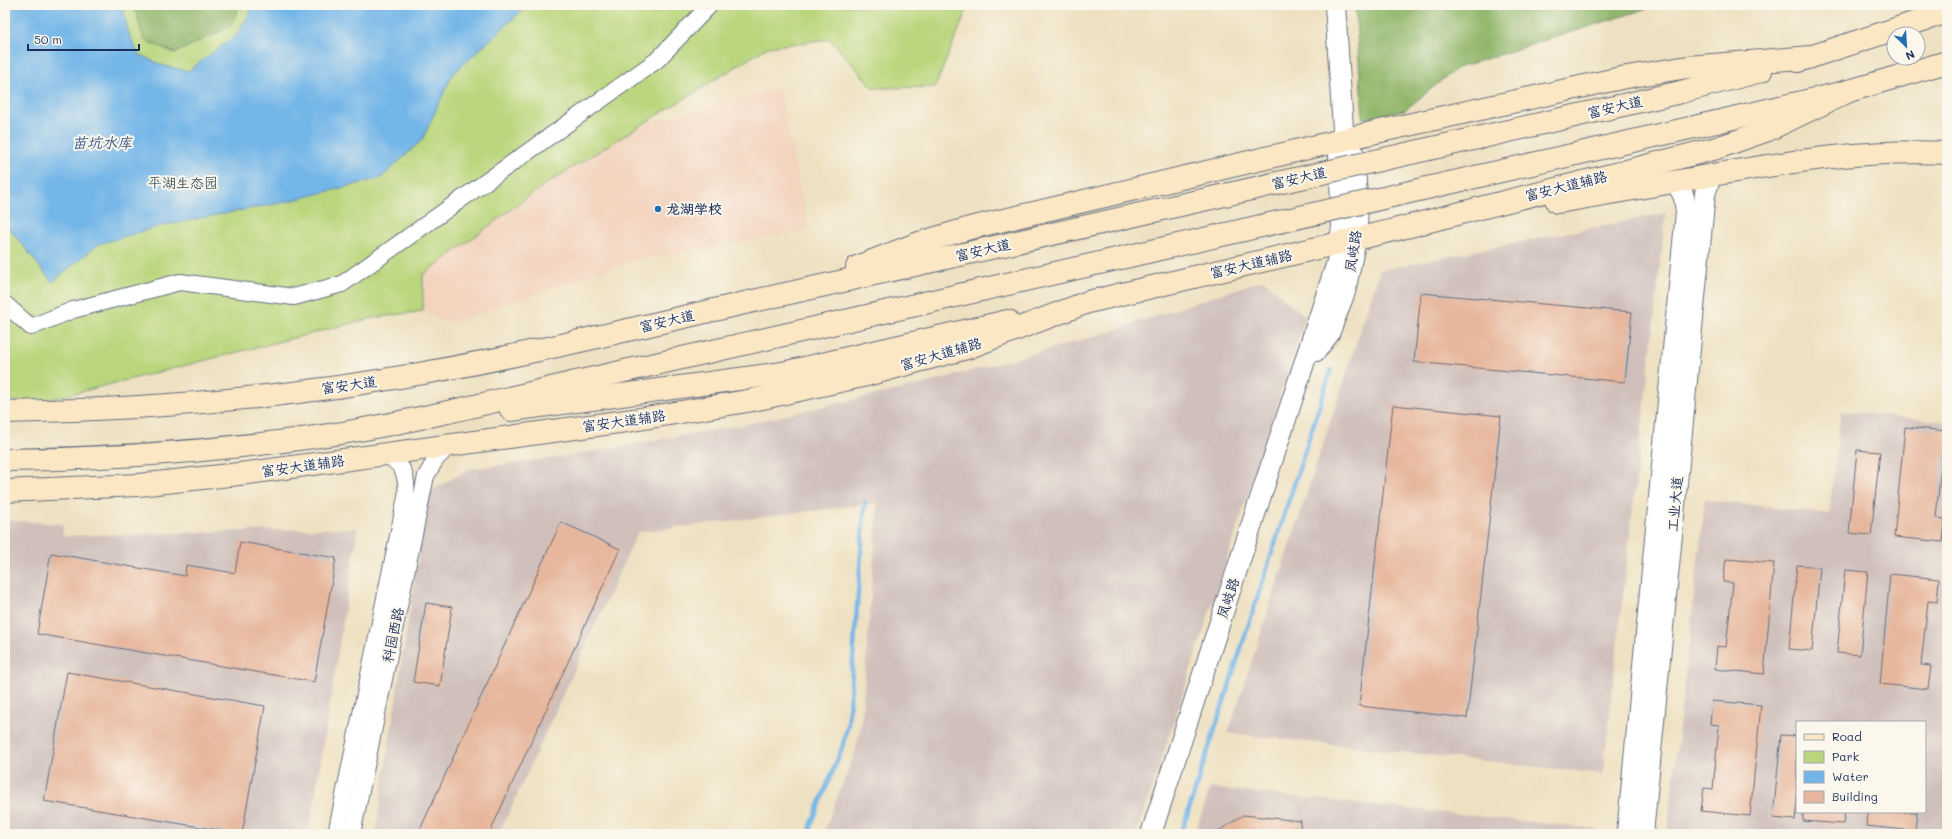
<svg xmlns="http://www.w3.org/2000/svg" width="1952" height="839" font-family="Mali,'LXGW WenKai TC',sans-serif">
	<rect width="100%" height="100%" fill="#fbf7ec"/>
	<filter id="ink" filterUnits="userSpaceOnUse"><feTurbulence type="fractalNoise" baseFrequency=".025" numOctaves="2"/><feDisplacementMap in="SourceGraphic" scale="8" xChannelSelector="R" yChannelSelector="G"/><feConvolveMatrix kernelMatrix="1 2 1 2 8 2 1 2 1" color-interpolation-filters="sRGB"/></filter>
	<filter id="wash" filterUnits="userSpaceOnUse"><feTurbulence type="fractalNoise" baseFrequency=".012" numOctaves="4" result="noise"/><feDisplacementMap in="SourceGraphic" scale="16" xChannelSelector="R" yChannelSelector="G"/><feGaussianBlur stdDeviation="0.9" result="paint"/><feColorMatrix in="noise" values="0 0 0 0 0 0 0 0 0 0 0 0 0 0 0 0 0 1.4 0 .05"/><feComposite in="paint" operator="in"/></filter>
	<g filter="url(#wash)">
		<rect width="100%" height="100%" fill="#eee1c1"/>
		<path fill="#f3d4bf" d="M779,88L809,230L636,260L448,324L423,311V275L541,187L644,124Z"/>
		<g fill="#cfc0bb" fill-rule="evenodd">
			<path d="M1666,213L1603,774L1228,733L1380,270Z"/>
			<path d="M1263,280L1306,317L1137,834H823L855,752L861,726L878,503L638,532L499,834H375L428,492L470,469L561,457L741,425L920,385L1093,337Z"/>
			<path d="M1841,411L1947,422V834H1667L1705,500L1829,514ZM1797,722H1925V812H1797Z"/>
			<path d="M5,520L63,524V536L358,528L309,834H5Z"/>
			<path d="M1210,788L1420,810L1597,829L1596,834H1195Z"/>
		</g>
		<path fill="#b9d67c" stroke="#6a826d" d="M5,5H969L935,87L873,88L830,39L768,47L541,187L423,275V311L373,318L36,403L5,400Z"/>
		<g fill="#92b76c" stroke="#567365">
			<path d="M134,5H240L231,26L175,53L144,40Z"/>
			<path d="M1355,5H1658L1457,68L1405,110L1363,119Z"/>
		</g>
		<path fill="#73b6e8" stroke="#4772a3" d="M5,5H122L129,34L138,54L164,66L188,71L237,35L254,5H528L452,75L422,140L381,178L285,202L160,226L99,244L52,282L5,223Z"/>
		<g fill="none" stroke-linecap="round" stroke-linejoin="round">
			<g stroke="#73b6e8" stroke-width="4.5">
				<path d="M810,834L811,825L842,748L848,724L865,502"/>
				<path d="M1181,834L1331,370"/>
			</g>
		</g>
		<g id="blocks">
			<g fill="#e7b79d">
				<path d="M1421,293L1632,312L1625,382L1414,362Z"/>
				<path d="M1393,405L1501,416L1467,718L1359,706Z"/>
				<path d="M1905,427L1947,431V454H1942L1936,518L1945,519L1943,542L1894,537Z"/>
				<path d="M1857,450L1880,452L1871,535L1849,533Z"/>
				<path d="M561,522L620,549L489,834H418Z"/>
				<path d="M240,542L336,558L314,682L37,634L51,553L185,576L186,565L235,573Z"/>
				<path d="M1726,559L1774,563L1764,674L1715,669L1717,646L1726,647L1733,583L1723,582Z"/>
				<path d="M1797,565L1820,567L1812,651L1789,649Z"/>
				<path d="M1845,570L1868,572L1860,655L1837,653Z"/>
				<path d="M1890,574L1939,579L1937,602L1928,601L1921,665L1931,666L1928,689L1880,684Z"/>
				<path d="M426,603L452,607L440,686L413,682Z"/>
				<path d="M67,672L265,706L242,834L44,801Z"/>
				<path d="M1712,701L1761,705L1750,816L1701,811L1704,788L1713,789L1719,725L1710,724Z"/>
				<path d="M1781,735L1797,736V802L1795,820L1773,818Z"/>
				<path d="M1803,812H1845L1843,824L1803,821Z"/>
				<path d="M1867,812H1917L1915,831L1866,826Z"/>
				<path d="M1243,815L1301,821L1299,834H1214Z"/>
			</g>
		</g>
	</g>
	<g filter="url(#ink)">
		<use href="#blocks" fill-opacity="0" stroke="#656d81" stroke-width="1"/>
		<g fill="none" stroke-linecap="round" stroke-linejoin="round">
			<defs>
				<g id="minor">
					<path d="M5,304L31,327L73,310L180,282L294,297L342,284L657,60L710,5"/>
					<path d="M336,834L406,497C408,477 403,461 383,455"/>
					<path d="M352,834L426,476L436,459L450,445"/>
				</g>
				<g id="tertiary">
					<path d="M1316,351L1329,334L1345,292L1356,239L1358,210L1354,155L1343,129"/>
					<path d="M1151,834L1337,262L1342,227L1339,157L1343,129L1335,5"/>
					<path d="M1627,834L1686,212L1684,197L1676,182"/>
					<path d="M1643,834L1705,194L1711,176"/>
				</g>
				<g id="secondary">
					<path d="M1798,61L1947,12"/>
					<path d="M1681,92L1761,71"/>
					<path d="M1716,122L1849,91L1947,62"/>
					<path d="M1557,202C1610,193 1664,184 1718,174C1794,161 1870,149 1947,153"/>
					<path d="M857,267L919,243L970,228L1376,132L1621,78L1688,67L1811,57"/>
					<path d="M511,410L783,373L1008,321"/>
					<path d="M5,412C145,410 286,398 424,373C530,354 635,328 740,304C893,270 1045,236 1198,201"/>
					<path d="M5,460C117,459 231,450 342,433C419,420 496,401 572,383C685,358 798,332 911,306"/>
					<path d="M5,491L138,485L248,473L633,420L753,400L867,375L967,348L1088,302L1394,230L1717,148L1768,130L1849,91"/>
				</g>
			</defs>
			<use href="#minor" stroke="#656d81" stroke-width="18"/>
			<use href="#tertiary" stroke="#656d81" stroke-width="22"/>
			<use href="#secondary" stroke="#656d81" stroke-width="24"/>
			<use href="#minor" stroke="#fff" stroke-width="16"/>
			<use href="#tertiary" stroke="#fff" stroke-width="20"/>
			<use href="#secondary" stroke="#fbe7c3" stroke-width="22"/>
			<defs>
				<g id="secondary-bridge">
					<path d="M1198,201L1681,92"/>
					<path d="M911,306L1716,122"/>
				</g>
			</defs>
			<use href="#secondary-bridge" stroke="#656d81" stroke-width="24" stroke-linecap="butt"/>
			<use href="#secondary-bridge" stroke="#fbe7c3" stroke-width="22"/>
		</g>
	</g>
	<circle fill="#1f6fb2" stroke="#fbf7ec" stroke-width="1.5" cx="658" cy="209" r="4"/>
	<g text-anchor="middle" stroke-width="4" stroke-linejoin="round" paint-order="stroke">
		<g font-size="14" fill="#1b2f5e" stroke="#fbf7ec">
			<text transform="translate(1615 107) rotate(-13)" y="5">富安大道</text>
			<text transform="translate(1299 178) rotate(-13)" y="5">富安大道</text>
			<text transform="translate(1566 186) rotate(-14)" y="5">富安大道辅路</text>
			<text transform="translate(983 250) rotate(-13)" y="5">富安大道</text>
			<text transform="translate(1353 251) rotate(-81)" y="5">凤岐路</text>
			<text transform="translate(1251 264) rotate(-13)" y="5">富安大道辅路</text>
			<text transform="translate(667 321) rotate(-13)" y="5">富安大道</text>
			<text transform="translate(941 354) rotate(-16)" y="5">富安大道辅路</text>
			<text transform="translate(349 385) rotate(-8)" y="5">富安大道</text>
			<text transform="translate(624 421) rotate(-8)" y="5">富安大道辅路</text>
			<text transform="translate(303 466) rotate(-8)" y="5">富安大道辅路</text>
			<text transform="translate(1675 504) rotate(-85)" y="5">工业大道</text>
			<text transform="translate(1228 598) rotate(-72)" y="5">凤岐路</text>
			<text transform="translate(393 635) rotate(-78)" y="5">科园西路</text>
		</g>
		<g font-size="14" fill="#425966" stroke="#fbf7ec">
			<text x="183" y="188">平湖生态园</text>
		</g>
		<g font-size="14" font-weight="bold" fill="#1b2f5e" stroke="#fbf7ec" text-anchor="start">
			<text x="666" y="214">龙湖学校</text>
		</g>
		<g font-size="15" font-style="italic" fill="#355887" stroke="#fbf7ec">
			<text x="102" y="148">苗坑水库</text>
		</g>
	</g>
	<rect width="1952" height="839" fill="none" stroke="#fbf7ec" stroke-width="20"/>
	<rect x="1796" y="721" width="130" height="92" fill="#fbf7ec" stroke="#a1a7b3"/>
	<rect x="1804" y="734" width="20" height="6" fill="#fbe7c3" stroke="#a1a7b3"/>
	<text x="1832" y="741" font-size="12" fill="#1b2f5e">Road</text>
	<rect x="1804" y="751" width="20" height="12" fill="#b9d67c" stroke="#a1a7b3"/>
	<text x="1832" y="761" font-size="12" fill="#1b2f5e">Park</text>
	<rect x="1804" y="771" width="20" height="12" fill="#73b6e8" stroke="#a1a7b3"/>
	<text x="1832" y="781" font-size="12" fill="#1b2f5e">Water</text>
	<rect x="1804" y="791" width="20" height="12" fill="#e7b79d" stroke="#a1a7b3"/>
	<text x="1832" y="801" font-size="12" fill="#1b2f5e">Building</text>
	<g transform="translate(1906 46) rotate(155)"><circle r="19" fill="#fbf7ec" stroke="#a1a7b3"/>
	<path d="M0-3L7 15L0 10L-7 15Z" fill="#1f6fb2"/>
	<text y="-6" font-size="11" font-weight="bold" text-anchor="middle" fill="#1b2f5e">N</text>
	</g>
	<path d="M28 44v6h111v-6" fill="none" stroke="#1b2f5e" stroke-width="2"/>
	<text x="34" y="44" font-size="12" fill="#1b2f5e" stroke="#fbf7ec" stroke-width="3" paint-order="stroke">50 m</text>
</svg>
